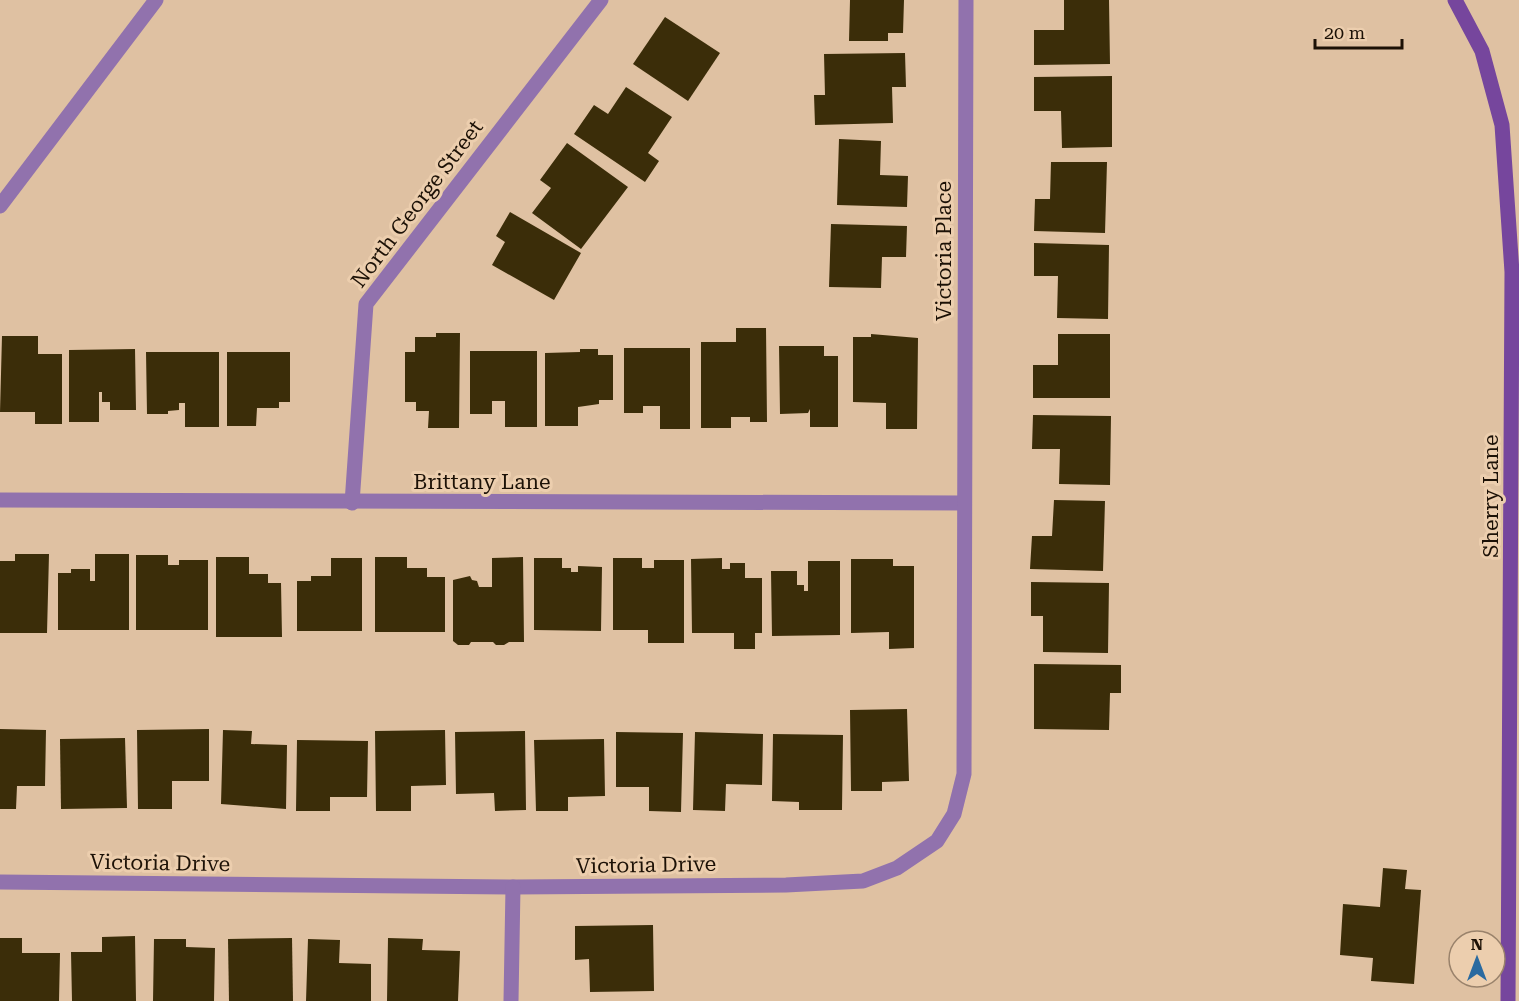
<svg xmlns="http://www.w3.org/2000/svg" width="1519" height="1001" font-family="'Roboto Serif',serif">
	<rect width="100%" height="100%" fill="#dfc1a2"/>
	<g fill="#3b2d09">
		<path d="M850,0H904L903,33H888V41H849Z"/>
		<path d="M1064,0H1109L1110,64L1034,65V30H1064Z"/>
		<path d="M665,17L720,53L688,101L633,64Z"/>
		<path d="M905,53L906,87H892L893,123L815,125L814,95H825L824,54Z"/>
		<path d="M1112,76V147L1062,148L1061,111H1034V77Z"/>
		<path d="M626,87L672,117L648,153L659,161L645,182L574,134L594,105L608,114Z"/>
		<path d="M839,139L881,141L880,175L908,176L907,207L837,205Z"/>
		<path d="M567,143L628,187L581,249L532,213L551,188L540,180Z"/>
		<path d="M1051,162H1107L1105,233L1034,231L1035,199H1050Z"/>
		<path d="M510,212L581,253L554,300L492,265L505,242L496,236Z"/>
		<path d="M831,224L907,226L906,257H882L881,288L829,287Z"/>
		<path d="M1034,243L1109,245L1108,319L1057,318L1058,276H1034Z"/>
		<path d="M736,328H766L767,422H750V417H731V428H701V342H736Z"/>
		<path d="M436,333H460L459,428H428L429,411H416V402H405V352H415V337H436Z"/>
		<path d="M871,334L918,338L917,429H886V403L853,402V337H871Z"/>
		<path d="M1058,334H1110V398H1033V365H1058Z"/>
		<path d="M2,336H38V354H62V424H35V412H0Z"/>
		<path d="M779,346H824V356H838V427H810V409L808,413L780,414Z"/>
		<path d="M624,348H690V429H660V406H643V413H624Z"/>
		<path d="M135,349L136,410H110V402H102V392H99V422H69V350Z"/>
		<path d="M580,349H598V355H613V400H599V404L578,407V426H545V353L580,352Z"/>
		<path d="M470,351H537V427H505V401H492V414H470Z"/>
		<path d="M146,352H219V427H185V403H179V410L168,411V414H147Z"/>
		<path d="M227,352H290V402H279V408H257L256,426H227Z"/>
		<path d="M1033,415L1111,416L1110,485L1059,484L1060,449H1032Z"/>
		<path d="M1054,500L1105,501L1103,571L1030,569L1032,536H1052Z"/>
		<path d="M15,554H49L47,633H0V561H15Z"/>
		<path d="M95,554H129V630H58V573H71V569H90V581H95Z"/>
		<path d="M136,555H168V565H179V560H208V630H136Z"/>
		<path d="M216,557H249V574H268V583H281L282,637H216Z"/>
		<path d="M375,557H407V568H427V577H445V632H375Z"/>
		<path d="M523,557L524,642H509L504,645H496L493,642H471L469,645H458L453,641V580L470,576L472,580L477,581L479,587H492V558Z"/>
		<path d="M331,558H362V631H297V581H311V576H331Z"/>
		<path d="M534,558H562V568H571V572H578V566L602,567L601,631L534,630Z"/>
		<path d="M613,558H642V568H654V560H684V643H648V630H613Z"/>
		<path d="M722,558V569H730V563H745V578H762V633H755V649H734V633H692L691,559Z"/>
		<path d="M851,559H893V566H914V648L889,649V632L851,633Z"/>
		<path d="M808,561H840V635L772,636L771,571H797V585H804V591H808Z"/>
		<path d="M1031,582L1109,583L1108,653L1043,652V616H1031Z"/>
		<path d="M1034,664L1121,665V693H1110L1109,730L1034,729Z"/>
		<path d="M907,709L909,781L882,782V791H851L850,710Z"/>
		<path d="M0,729L46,730L45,786H17L16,809H0Z"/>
		<path d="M209,729V781H172V809H138L137,730Z"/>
		<path d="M223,730L252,731L251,744L287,745L286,809L221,804Z"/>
		<path d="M445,730L446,785L411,786V811H376L375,731Z"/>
		<path d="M525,731L526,810L495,811L494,793L456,794L455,732Z"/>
		<path d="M616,732L683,733L681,812L649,811V787H616Z"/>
		<path d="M695,732L763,734L762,785L726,784L725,811L693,810Z"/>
		<path d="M773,734L843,735L842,810H799V802L772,801Z"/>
		<path d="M125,738L127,808L61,809L60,739Z"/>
		<path d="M604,739L605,796L568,797V811H536L534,740Z"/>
		<path d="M297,740L368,741L367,797H330V811H296Z"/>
		<path d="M1383,868L1407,870L1405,889L1421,890L1414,984L1371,981L1373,958L1340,955L1343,904L1380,907Z"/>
		<path d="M653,925L654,991L590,992L589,959L575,960V926Z"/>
		<path d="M135,936L136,1001H72L71,952H102V937Z"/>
		<path d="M0,938H22V953H60L59,1001H0Z"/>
		<path d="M292,938L293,1001H229L228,939Z"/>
		<path d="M388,938L423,939L422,950L460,951L458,1001H387Z"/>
		<path d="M154,939H186V947L215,948L214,1001H153Z"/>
		<path d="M308,939L340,940L339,963L371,964V1001H306Z"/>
	</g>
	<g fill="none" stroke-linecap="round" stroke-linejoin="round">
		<g stroke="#9172ad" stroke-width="15">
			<path d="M0,206L156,0"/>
			<path d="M0,500L964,503"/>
			<path d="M352,503L366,304L601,0"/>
			<path d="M0,882L513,887L786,885L863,881L897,868L937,841L954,814L964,774L966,0"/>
			<path d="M511,1001L513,887"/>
		</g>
		<path stroke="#76469d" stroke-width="15" d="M1455,0L1482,51L1502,125L1512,272L1508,1001"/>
	</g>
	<g text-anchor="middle" stroke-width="6" stroke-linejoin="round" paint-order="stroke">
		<g font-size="21" fill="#1c1106" stroke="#ecceae">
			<text transform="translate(417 204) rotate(-53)" y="7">North George Street</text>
			<text transform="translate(944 251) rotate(-90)" y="7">Victoria Place</text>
			<text x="482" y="489">Brittany Lane</text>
			<text transform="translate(1491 496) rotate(-90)" y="7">Sherry Lane</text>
			<text transform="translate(160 863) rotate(1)" y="7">Victoria Drive</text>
			<text transform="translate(646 865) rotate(-1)" y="7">Victoria Drive</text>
		</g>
	</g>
	<g transform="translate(1477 959)"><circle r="28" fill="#ecceae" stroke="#99826b" stroke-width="1.5"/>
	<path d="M0-4.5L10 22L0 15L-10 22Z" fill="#2a6aa0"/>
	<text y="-9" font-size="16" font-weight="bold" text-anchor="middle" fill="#1c1106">N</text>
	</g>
	<path d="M1315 39v9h87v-9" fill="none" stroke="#1c1106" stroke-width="3"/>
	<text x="1324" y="39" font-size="18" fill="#1c1106" stroke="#ecceae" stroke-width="4.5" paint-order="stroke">20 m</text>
</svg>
